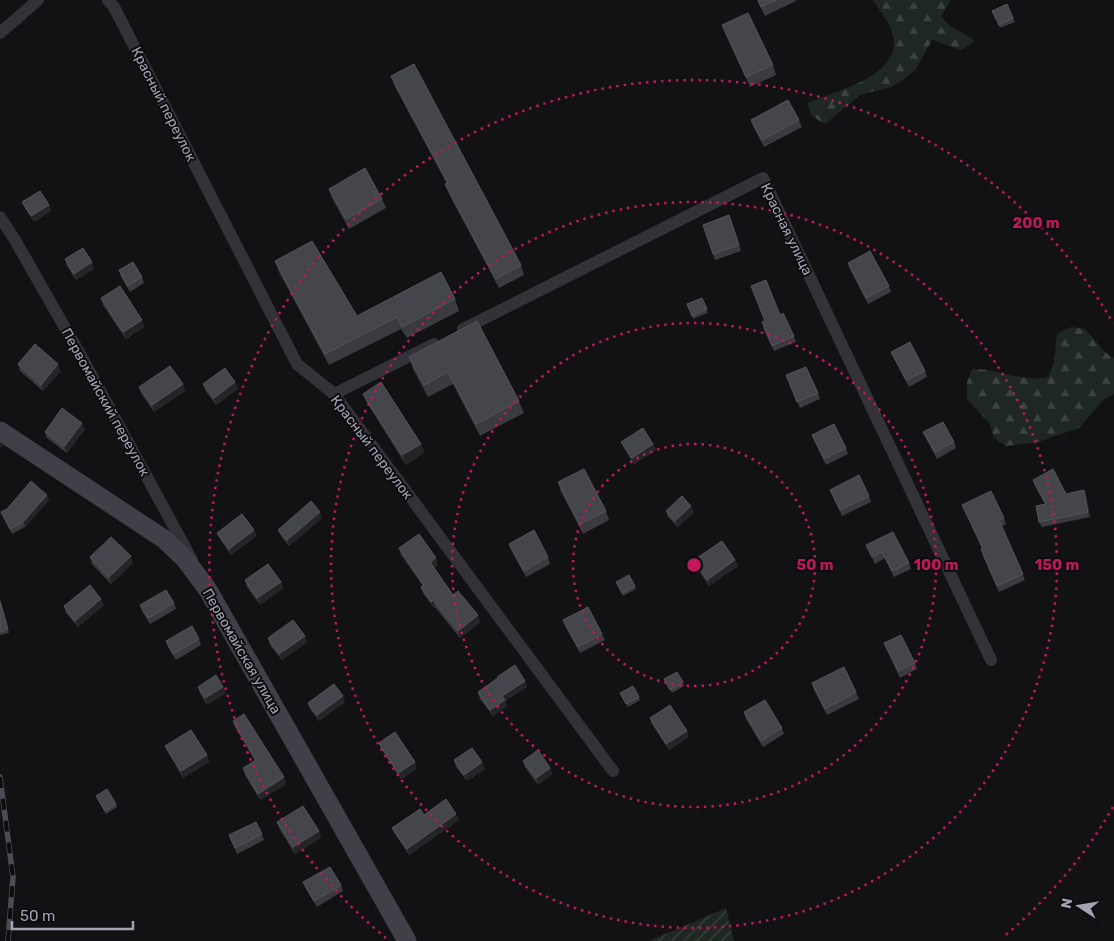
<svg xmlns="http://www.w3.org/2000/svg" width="1114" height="941" font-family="Rubik,sans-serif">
	<defs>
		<pattern id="forest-firs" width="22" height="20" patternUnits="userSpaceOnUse" patternTransform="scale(1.25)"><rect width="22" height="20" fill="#1e2722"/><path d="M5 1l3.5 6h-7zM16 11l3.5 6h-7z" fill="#3c4340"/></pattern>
		<pattern id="garden-furrows" width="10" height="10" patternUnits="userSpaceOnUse" patternTransform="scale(1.25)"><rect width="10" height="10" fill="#1e2722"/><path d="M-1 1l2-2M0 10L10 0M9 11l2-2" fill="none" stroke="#3c4340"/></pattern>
	</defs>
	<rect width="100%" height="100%" fill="#121214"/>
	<g fill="url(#forest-firs)">
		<path d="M873,0H951L941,16C952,31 961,30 975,41L961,50L932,40L916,69L904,79L891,87L860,95L825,124L812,116L807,103C833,92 891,79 894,45C895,28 881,13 873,0Z"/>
		<path d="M1071,327L1085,329L1105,352L1114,358V394L1103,400L1079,428L1038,442L1006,446L994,438L990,424L967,399V383L972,369C998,368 1023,383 1048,377L1054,362L1057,334Z"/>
	</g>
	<path fill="url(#garden-furrows)" d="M726,908L734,941H649Z"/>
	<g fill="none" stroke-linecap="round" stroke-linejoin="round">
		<g stroke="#333239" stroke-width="12">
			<path d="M108,0L114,7L297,364L334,394L613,771"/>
			<path d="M0,33L38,0"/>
			<path d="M0,217L15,240L81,356L192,560"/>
			<path d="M463,329L763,178L991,660"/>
			<path d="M334,394L434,344"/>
		</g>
		<path stroke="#414049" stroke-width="19" d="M0,431L164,539L185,559L208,590L407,941"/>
		<defs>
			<path id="rail" d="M0,777L13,877L8,941"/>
		</defs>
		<use href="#rail" stroke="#4c4b54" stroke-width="5.5"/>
		<use href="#rail" stroke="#0d0d0f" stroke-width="4" stroke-dasharray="11" stroke-linecap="butt"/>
	</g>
	<g fill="#3a3a3f">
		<path d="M757,0H796V1L765,16Z"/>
		<path d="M1007,4L1015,22L1000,28L992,11Z"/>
		<path d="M722,25L773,65L776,75L750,87L726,34Z"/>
		<path d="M391,76L521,265L524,275L499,288L449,194L445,184H447L394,85Z"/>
		<path d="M751,120H799L802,127L764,147L753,126Z"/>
		<path d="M329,189L382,199L386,208L349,229L332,198Z"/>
		<path d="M22,202L49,205L51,211L34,222L25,208Z"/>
		<path d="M729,215L741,251L715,260L703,225Z"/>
		<path d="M65,259L92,262L94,269L76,280L67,266Z"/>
		<path d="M275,261L357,316L455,299L459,311L407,338L401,329L329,365L279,272Z"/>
		<path d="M848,263L889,286L891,292L868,304L850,269Z"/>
		<path d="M119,270L142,277L144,283L130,292L121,277Z"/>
		<path d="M101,298L142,320L144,327L126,339L103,305Z"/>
		<path d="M702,298L708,313L693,319L687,304Z"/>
		<path d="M780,315L794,336L796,342L774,351L763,328Z"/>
		<path d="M477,321L519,401L524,413L480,436L453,384L428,397L413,369L409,357Z"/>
		<path d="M891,352L925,371L927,377L909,387L894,358Z"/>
		<path d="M18,364L61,371L43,391L20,371Z"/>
		<path d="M235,382L238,389L216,405L205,390L203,384Z"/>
		<path d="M789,382L818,393L820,399L800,408Z"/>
		<path d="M183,384L185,391L154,412L141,393L139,387Z"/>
		<path d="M363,394L421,444L424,453L406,465L367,403Z"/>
		<path d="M85,429L67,453L47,438L45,432Z"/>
		<path d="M923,432L954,442L956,448L937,459L926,438Z"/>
		<path d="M812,435L846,448L848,454L826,465Z"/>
		<path d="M621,442L653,444L656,450L634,464L624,448Z"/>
		<path d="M1033,480L1066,494L1086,496L1090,517L1042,527L1039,522L1045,504L1035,486Z"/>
		<path d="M558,482L606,511L609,520L583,534L561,492Z"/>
		<path d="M830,490L869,496L871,502L842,516Z"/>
		<path d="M47,495L49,500L25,527L12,534L1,512Z"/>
		<path d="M962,505L1004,518L1006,524L1002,526L1025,580L999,592L983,556L981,549H982Z"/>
		<path d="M666,511L694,512L678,527L668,517Z"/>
		<path d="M322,518L289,546L281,536L278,530Z"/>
		<path d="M254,530L256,536L231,555L220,539L217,533Z"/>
		<path d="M509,544L548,557L550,564L526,577L511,550Z"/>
		<path d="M866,545L909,563L911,569L894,577L885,558L875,564Z"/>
		<path d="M399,548L438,565L434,568L453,595L480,622L460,638L435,607L434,608L423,593L421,587L423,586L401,555Z"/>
		<path d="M90,557L133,563L111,584L92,564Z"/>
		<path d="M694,560H735L738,566L709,586L696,566Z"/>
		<path d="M245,580L281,582L283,588L260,605L247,587Z"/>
		<path d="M616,582L635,586L636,589L623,596Z"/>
		<path d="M0,600L9,633L0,635Z"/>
		<path d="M174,603L176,609L150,624L142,611L140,605Z"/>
		<path d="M104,605L78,627L66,613L64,606Z"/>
		<path d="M563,620L602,634L605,640L580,653L565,626Z"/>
		<path d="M305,636L307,642L282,660L270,645L268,638Z"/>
		<path d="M199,639L201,645L176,660L168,647L166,641Z"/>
		<path d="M884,643L915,663L917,669L900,678Z"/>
		<path d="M664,679L683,682L684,686L672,693Z"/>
		<path d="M525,681L527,687L505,701L507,706L493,716L480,699L478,692Z"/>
		<path d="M812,683L856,692L859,699L827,715L814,690Z"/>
		<path d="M198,687L226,693L207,705L200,693Z"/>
		<path d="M620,693L639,697L640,700L628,707Z"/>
		<path d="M345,702L319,721L310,709L308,703Z"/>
		<path d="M744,712L782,728L784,734L763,747L746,719Z"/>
		<path d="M650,718L689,737L669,750L652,724Z"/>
		<path d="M233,721L286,784L260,800L245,775L243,768L255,761L235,727Z"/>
		<path d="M379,743L417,769L401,779L381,749Z"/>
		<path d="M165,746L207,755L209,762L183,778L168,752Z"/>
		<path d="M454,760L485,769L467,781L456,767Z"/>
		<path d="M523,761L550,768L552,774L538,785L525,767Z"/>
		<path d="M96,796L116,804L117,807L106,814Z"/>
		<path d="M424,815L459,820L409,855L395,834L392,828Z"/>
		<path d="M277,822L319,831L321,838L295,854L279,828Z"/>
		<path d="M262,834L264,840L237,854L229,835Z"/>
		<path d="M303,882L341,885L343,891L317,907L306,889Z"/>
	</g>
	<g fill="#252528">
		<path d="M49,205L51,211L34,222L31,216Z"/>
		<path d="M92,262L94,269L76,280L74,274Z"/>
		<path d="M142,320L144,327L126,339L123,332Z"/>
		<path d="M58,364L61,371L43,391L41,385Z"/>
		<path d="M235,382L238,389L216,405L214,398Z"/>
		<path d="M183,384L185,391L154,412L152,405Z"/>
		<path d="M82,423L85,429L67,453L64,447Z"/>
		<path d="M2,443L3,446L0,449V445Z"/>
		<path d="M421,444L424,453L406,465L402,455Z"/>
		<path d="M653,444L656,450L634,464L632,458Z"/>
		<path d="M1084,490L1086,496L1090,517L1088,512Z"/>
		<path d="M47,495L49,500L25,527L23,522Z"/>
		<path d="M691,506L694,512L678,527L675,521Z"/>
		<path d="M320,512L322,518L289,546L287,540Z"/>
		<path d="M254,530L256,536L231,555L229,549Z"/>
		<path d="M131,556L133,563L111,584L109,577Z"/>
		<path d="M436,558L438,565L433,569L430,562Z"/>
		<path d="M735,560L738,566L709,586L707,580Z"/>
		<path d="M281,582L283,588L260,605L257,598Z"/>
		<path d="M101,599L104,605L78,627L75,621Z"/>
		<path d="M433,600L435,607L434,608L431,602Z"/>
		<path d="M478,615L480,622L460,638L458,631Z"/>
		<path d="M305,636L307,642L282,660L279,654Z"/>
		<path d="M525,681L527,687L505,701L507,706L493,716L490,710L502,696Z"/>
		<path d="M223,687L226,693L207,705L205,698Z"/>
		<path d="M343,696L345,702L319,721L317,715Z"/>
		<path d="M687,731L689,737L669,750L666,744Z"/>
		<path d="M207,755L209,762L183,778L181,771Z"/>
		<path d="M415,762L417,769L401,779L398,773Z"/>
		<path d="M482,762L485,769L467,781L464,775Z"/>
		<path d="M550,768L552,774L538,785L536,778Z"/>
		<path d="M284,777L286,784L260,800L258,794Z"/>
		<path d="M456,814L459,820L409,855L407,849Z"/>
		<path d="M319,831L321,838L295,854L293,847Z"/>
	</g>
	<g fill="#45454c" stroke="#54545c">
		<path d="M758,0H776L761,7Z"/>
		<path d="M1007,4L1013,18L999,25L992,11Z"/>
		<path d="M748,13L773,65L746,77L722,25Z"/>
		<path d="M414,64L521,265L496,279L445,184L448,183L391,76Z"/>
		<path d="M788,100L799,120L762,140L751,120Z"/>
		<path d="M365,168L382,199L346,219L329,189Z"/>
		<path d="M40,191L49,205L31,216L22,202Z"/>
		<path d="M729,215L739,245L713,254L703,225Z"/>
		<path d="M312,241L357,316L441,272L455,299L402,327L397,317L325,354L275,261Z"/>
		<path d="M83,248L92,262L74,274L65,259Z"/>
		<path d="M870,251L889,286L866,298L848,263Z"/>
		<path d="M133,262L142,277L128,286L119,270Z"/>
		<path d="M766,280L780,315L783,313L794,336L772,346L762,322L765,321L751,286Z"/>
		<path d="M120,286L142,320L123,332L101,298Z"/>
		<path d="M702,298L707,309L692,316L687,304Z"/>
		<path d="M477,321L519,401L476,424L448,372L424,385L409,357Z"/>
		<path d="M910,342L925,371L906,380L891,352Z"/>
		<path d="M35,344L58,364L41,385L18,364Z"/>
		<path d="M170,366L183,384L152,405L139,387Z"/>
		<path d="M806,367L818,393L797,402L786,375Z"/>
		<path d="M225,368L235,382L214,398L203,384Z"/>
		<path d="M381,382L421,444L402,455L363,394Z"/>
		<path d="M62,408L82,423L64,447L45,432Z"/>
		<path d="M943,422L954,442L935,452L923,432Z"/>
		<path d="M834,424L846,448L824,459L812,435Z"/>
		<path d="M643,428L653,444L632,458L621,442Z"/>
		<path d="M584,469L606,511L580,524L558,482Z"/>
		<path d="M1053,469L1066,494L1084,490L1088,512L1039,522L1036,506L1046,504L1033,480Z"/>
		<path d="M859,475L869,496L840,510L830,490Z"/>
		<path d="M31,481L47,495L23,522L10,529L1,512L7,509Z"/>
		<path d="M991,491L1004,518L999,520L1023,574L997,586L981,549L983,548L962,505Z"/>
		<path d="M682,496L691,506L675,521L666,511Z"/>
		<path d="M311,501L320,512L287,540L278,530Z"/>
		<path d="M242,514L254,530L229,549L217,533Z"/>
		<path d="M534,530L548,557L524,571L509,544Z"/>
		<path d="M893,532L909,563L892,571L882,552L872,557L866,545Z"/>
		<path d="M419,534L436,558L430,562L453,595L458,591L478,615L458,631L433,600L431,602L421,587L424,585L399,548Z"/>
		<path d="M111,537L131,556L109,577L90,557Z"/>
		<path d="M722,541L735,560L707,580L694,560Z"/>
		<path d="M268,564L281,582L257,598L245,580Z"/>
		<path d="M629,575L635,586L622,593L616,582Z"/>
		<path d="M90,585L101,599L75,621L64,606Z"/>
		<path d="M166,590L174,603L148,618L140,605Z"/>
		<path d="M0,601L8,629L0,632Z"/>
		<path d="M588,607L602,634L578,647L563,620Z"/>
		<path d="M293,620L305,636L279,654L268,638Z"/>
		<path d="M192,626L199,639L173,654L166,641Z"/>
		<path d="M901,635L915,663L898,671L884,643Z"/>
		<path d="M515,665L525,681L502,696L505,700L490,710L478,692L498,678L497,677Z"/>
		<path d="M844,667L856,692L825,709L812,683Z"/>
		<path d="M677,672L683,682L670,690L664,679Z"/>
		<path d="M216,675L223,687L205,698L198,687Z"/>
		<path d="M334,684L343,696L317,715L308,703Z"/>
		<path d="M633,686L639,697L626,704L620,693Z"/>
		<path d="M765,700L782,728L761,741L744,712Z"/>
		<path d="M670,705L687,731L666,744L650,718Z"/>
		<path d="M244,714L284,777L258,794L243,768L256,760L233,721Z"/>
		<path d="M191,730L207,755L181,771L165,746Z"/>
		<path d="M395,732L415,762L398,773L379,743Z"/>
		<path d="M472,748L482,762L464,775L454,760Z"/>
		<path d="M538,750L550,768L536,778L523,761Z"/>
		<path d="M107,789L116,804L105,811L96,796Z"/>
		<path d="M446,799L456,814L407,849L392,828L420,809L424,815Z"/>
		<path d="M303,806L319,831L293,847L277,822Z"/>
		<path d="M256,822L262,834L235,848L229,835Z"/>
		<path d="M330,867L341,885L314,901L303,882Z"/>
	</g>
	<g fill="none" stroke="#c2185b" stroke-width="2.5" stroke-dasharray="2.5 5">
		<circle cx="694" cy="565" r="121"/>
		<circle cx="694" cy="565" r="242"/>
		<circle cx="694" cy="565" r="363"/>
		<path d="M1113 807A484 484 0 0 1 1002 938M386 938A484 484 0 1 1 1113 323"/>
	</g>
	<g text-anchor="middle" stroke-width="4" stroke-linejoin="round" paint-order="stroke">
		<g font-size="14" fill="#a2a2b5" stroke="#0d0d0f">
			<text transform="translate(164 104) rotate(63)" y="5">Красный переулок</text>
			<text transform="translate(787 229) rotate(64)" y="5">Красная улица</text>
			<text transform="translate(106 402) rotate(61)" y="5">Первомайский переулок</text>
			<text transform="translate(372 447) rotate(53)" y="5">Красный переулок</text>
			<text transform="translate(242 651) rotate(60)" y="5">Первомайская улица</text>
		</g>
	</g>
	<circle cx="694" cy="565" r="8" fill="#c2185b" stroke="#0d0d0f" stroke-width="2.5"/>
	<g font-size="15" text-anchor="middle" font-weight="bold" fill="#c2185b" stroke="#0d0d0f" stroke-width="4" stroke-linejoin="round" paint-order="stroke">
		<text x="1036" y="228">200 m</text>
		<text x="815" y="570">50 m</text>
		<text x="936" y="570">100 m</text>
		<text x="1057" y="570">150 m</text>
	</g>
	<g transform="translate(1079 906) rotate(282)" stroke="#0d0d0f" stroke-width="4" paint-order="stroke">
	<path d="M0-4L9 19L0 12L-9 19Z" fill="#a2a2b5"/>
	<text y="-8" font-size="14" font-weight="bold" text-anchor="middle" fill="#a2a2b5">N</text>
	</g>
	<path d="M12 921v8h121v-8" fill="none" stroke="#a2a2b5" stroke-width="2.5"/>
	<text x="20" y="921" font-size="15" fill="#a2a2b5" stroke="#0d0d0f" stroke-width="4" paint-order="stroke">50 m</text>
</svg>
